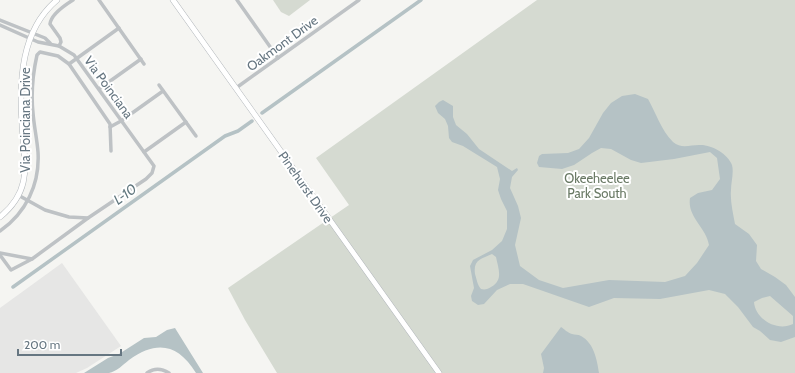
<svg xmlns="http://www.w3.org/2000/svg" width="795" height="373" font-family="Cabin,sans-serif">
	<rect width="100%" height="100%" fill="#f5f5f2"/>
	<path fill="#e6e6e5" d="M62,263L121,346L87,368L76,373H0V308Z"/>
	<g fill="#d5dad1">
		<path d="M273,0H310L289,16L281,12Z"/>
		<path d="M537,0H795V373H277L245,320L228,288L349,205L316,158Z"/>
	</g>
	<g fill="#b5c2c5" fill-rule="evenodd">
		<path d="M635,94L648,99C656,113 661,130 673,142C681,149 690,145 699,145C711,144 728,154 732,165C734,173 731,182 731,190C730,201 733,213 735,224L749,234L757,245L756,261L761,269L775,277L786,285L795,297V337L781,342L770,340L760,331L753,327L738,307L725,294L709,290L660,299L614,298L589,307L523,284H510L497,290L484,304L478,305L472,301L471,296L474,288L470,266L473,260L492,250L502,241L507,229V211L501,199L498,190L500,179L497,167L463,146L452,142L449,138L448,126L445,119L438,113L435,106L439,102L443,100L453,106V117L456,125L467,134L479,149L512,171L517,168L518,170L512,177L510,188L518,206L521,218L515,245L520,266L539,280L563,288L609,280L665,282L685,276L697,263L709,245C706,227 687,217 690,198L698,193L712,190L720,179L717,158L710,152L674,159L641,163L631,160L611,149L601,148L592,153L574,165L562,169L539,167L537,163L539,156L542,154L568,153L579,149L589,138L603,113L611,103L622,96ZM492,254L496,257C498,268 504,280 491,287C488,289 485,290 481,289C477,284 477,280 475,274C473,260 481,259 492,254ZM770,296L793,316V324C777,332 755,319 754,302L762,298Z"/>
		<path d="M561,327C564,329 568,333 572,334C575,335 578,334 581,336C594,343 597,360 599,373H543L544,368L541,354Z"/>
		<path d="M175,328L203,373H196C178,344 157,340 129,360C124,364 116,372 109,373C101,373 92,373 84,373L108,358L119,354L144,338L156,337L167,330Z"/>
	</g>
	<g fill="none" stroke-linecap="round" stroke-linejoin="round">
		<g stroke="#b5c2c5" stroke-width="3.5">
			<path d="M262,113L421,0"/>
			<path d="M13,287L225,136L238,131L252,121"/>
		</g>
		<defs>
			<g id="secondary">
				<path d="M173,0L439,373"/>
				<path d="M0,217C34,189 24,162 22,124C19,81 21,30 57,0"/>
			</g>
		</defs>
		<use href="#secondary" stroke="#b1b6ba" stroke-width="6"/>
		<g stroke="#bec2c5" stroke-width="3.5">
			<path d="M99,0L144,64"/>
			<path d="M237,0L278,58"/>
			<path d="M0,20L45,38L50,43"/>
			<path d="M0,25L38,42L59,46L74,55L154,166L152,173L146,179L88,218"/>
			<path d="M59,46L61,42L60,38L50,24C51,14 65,5 73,0"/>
			<path d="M69,64L119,28"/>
			<path d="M159,85L196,136"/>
			<path d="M236,88L359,0"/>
			<path d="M99,89L141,59"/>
			<path d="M110,127L121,121L163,91"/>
			<path d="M144,152L186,122"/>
			<path d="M0,231C26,213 40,184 38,152C37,139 34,126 33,113C31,94 33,73 37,55L40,52L58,56L69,64L110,124L111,151"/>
			<path d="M0,253L32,259"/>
			<path d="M0,255L11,270L32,259L88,218L69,217L45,210L18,195"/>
			<path d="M147,373C154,368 161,368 169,373"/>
		</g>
		<use href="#secondary" stroke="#fff" stroke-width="5"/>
	</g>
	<g text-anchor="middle" stroke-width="4" stroke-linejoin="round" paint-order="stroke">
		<g font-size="13" fill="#667681" stroke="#fff">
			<text transform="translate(282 43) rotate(-36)" y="5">Oakmont Drive</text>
			<text transform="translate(109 87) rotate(54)" y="5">Via Poinciana</text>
			<text transform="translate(25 120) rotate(-90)" y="5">Via Poinciana Drive</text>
			<text transform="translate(306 187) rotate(55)" y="5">Pinehurst Drive</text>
		</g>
		<g font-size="13" fill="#697964" stroke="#fff">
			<text x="597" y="183">Okeeheelee<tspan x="597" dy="15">Park South</tspan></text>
		</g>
		<g font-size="14" font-style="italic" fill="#61777e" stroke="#fff">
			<text transform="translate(125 194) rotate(-36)" y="5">L-10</text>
		</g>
	</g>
	<path d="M18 349v6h103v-6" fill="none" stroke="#667681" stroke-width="2"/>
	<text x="24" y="349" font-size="12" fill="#667681" stroke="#ffffff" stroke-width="3" paint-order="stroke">200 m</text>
</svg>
